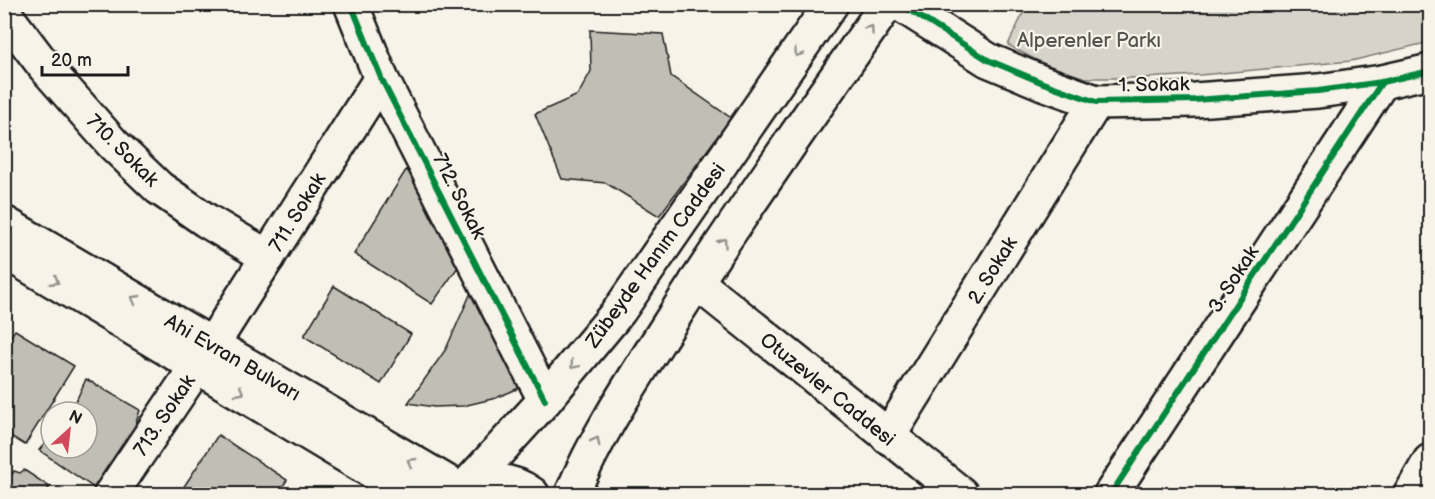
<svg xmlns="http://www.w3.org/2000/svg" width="1435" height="499" font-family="'Balsamiq Sans',sans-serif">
	<rect width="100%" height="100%" fill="#f7f3e8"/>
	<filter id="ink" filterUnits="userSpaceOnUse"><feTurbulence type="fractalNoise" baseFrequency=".0167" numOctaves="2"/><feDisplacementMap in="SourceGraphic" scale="12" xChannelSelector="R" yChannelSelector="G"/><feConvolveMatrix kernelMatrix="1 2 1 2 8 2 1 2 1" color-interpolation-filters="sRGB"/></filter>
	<g filter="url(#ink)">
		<path fill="#d7d3cb" stroke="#7a7874" stroke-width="1.5" d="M1027,5H1430V42L1351,61L1200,75L1143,78H1085L1044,64L1008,45Z"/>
		<g fill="#c0beb5" stroke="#1c1c1c" stroke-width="1.5">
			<path d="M590,30L663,34L671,76L731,118L659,216L606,183L562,179L535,114L578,95L591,71Z"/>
			<path d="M406,170L427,183L463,260L432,304L354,254Z"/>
			<path d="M334,286L411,334L381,384L304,336Z"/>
			<path d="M473,288L519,388L496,398L463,406L434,407L408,403L446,349Z"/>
			<path d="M15,330L74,366L25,445L4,432V346Z"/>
			<path d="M86,379L140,410L125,458L97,490L39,450L51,437V448H87V412H71Z"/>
			<path d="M218,435L287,480L278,494H179Z"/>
			<path d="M24,470L50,487L47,490L55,494H4V487L14,471L20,473Z"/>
		</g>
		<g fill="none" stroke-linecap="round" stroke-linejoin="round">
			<defs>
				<g id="minor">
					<path d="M351,4L381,78L545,400"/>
					<path d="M900,4L988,60L1043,83L1096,102L1195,100L1318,91L1382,82L1430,71"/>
					<path d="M4,13L45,67L113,144L159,188L207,221L268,257"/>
					<path d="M696,282L961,494"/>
					<path d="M212,345L381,78"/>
					<path d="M888,437L1096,102"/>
					<path d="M111,494L197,366"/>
					<path d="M1111,494L1382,82"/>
					<path d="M1411,494L1430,461"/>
				</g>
				<g id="major">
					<path d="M4,223L462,491"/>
					<path d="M4,251L410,494"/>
					<path d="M462,491L545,400L619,311L831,4"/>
					<path d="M460,493C482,476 510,478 532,494"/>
					<path d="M572,494C598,432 635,378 671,321C740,213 814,110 887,4"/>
				</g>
			</defs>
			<use href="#minor" stroke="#1c1c1c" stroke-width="38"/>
			<use href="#major" stroke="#1c1c1c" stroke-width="38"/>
			<use href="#minor" stroke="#f7f3e8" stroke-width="33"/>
			<use href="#major" stroke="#f7f3e8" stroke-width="33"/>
			<defs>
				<g id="cycleway">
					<path d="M351,4L381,78L545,400"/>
					<path d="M900,4L988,60L1043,83L1096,102L1195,100L1318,91L1382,82L1430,71"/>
					<path d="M1111,494L1382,82"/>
				</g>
			</defs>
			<use href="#cycleway" stroke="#f7f3e8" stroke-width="10"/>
			<use href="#cycleway" stroke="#00873e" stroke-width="6"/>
		</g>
		<defs><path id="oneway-chevron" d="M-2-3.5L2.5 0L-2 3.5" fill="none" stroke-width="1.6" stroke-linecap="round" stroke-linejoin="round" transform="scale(1.5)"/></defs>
		<g stroke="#94928c">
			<use href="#oneway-chevron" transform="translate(870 29) rotate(-55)"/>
			<use href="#oneway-chevron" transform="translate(798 53) rotate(124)"/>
			<use href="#oneway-chevron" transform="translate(723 242) rotate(-55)"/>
			<use href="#oneway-chevron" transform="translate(55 281) rotate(31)"/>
			<use href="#oneway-chevron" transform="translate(135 299) rotate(-150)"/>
			<use href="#oneway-chevron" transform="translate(574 365) rotate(130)"/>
			<use href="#oneway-chevron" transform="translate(240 392) rotate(31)"/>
			<use href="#oneway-chevron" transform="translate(596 441) rotate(-62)"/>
			<use href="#oneway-chevron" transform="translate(411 462) rotate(-150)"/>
		</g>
	</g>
	<g text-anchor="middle" stroke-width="4.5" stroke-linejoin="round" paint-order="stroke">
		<g font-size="20" fill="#545351" stroke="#f7f3e8">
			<text x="1089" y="47">Alperenler Parkı</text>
		</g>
		<g font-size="20" fill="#1c1c1c" stroke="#f7f3e8">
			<text transform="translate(1154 84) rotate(-1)" y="7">1. Sokak</text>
			<text transform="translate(123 150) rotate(45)" y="7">710. Sokak</text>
			<text transform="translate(460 196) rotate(63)" y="7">712. Sokak</text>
			<text transform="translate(297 212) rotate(-58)" y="7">711. Sokak</text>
			<text transform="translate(655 255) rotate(-54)" y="7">Zübeyde Hanım Caddesi</text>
			<text transform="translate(992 270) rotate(-58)" y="7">2. Sokak</text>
			<text transform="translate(1233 279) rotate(-57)" y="7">3. Sokak</text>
			<text transform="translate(233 357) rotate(30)" y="7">Ahi Evran Bulvarı</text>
			<text transform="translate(828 389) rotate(39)" y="7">Otuzevler Caddesi</text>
			<text transform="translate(164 415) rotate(-56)" y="7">713. Sokak</text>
		</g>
	</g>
	<rect width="1435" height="499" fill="none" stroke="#f7f3e8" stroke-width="24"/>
	<rect x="12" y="12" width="1411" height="475" fill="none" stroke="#1c1c1c" stroke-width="2" filter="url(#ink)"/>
	<g transform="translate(69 430) rotate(27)"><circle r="28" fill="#f7f3e8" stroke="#9f9d96" stroke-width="1.5"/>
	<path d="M0-4.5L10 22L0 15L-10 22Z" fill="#d1495b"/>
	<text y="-9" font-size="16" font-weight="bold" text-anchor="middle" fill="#1c1c1c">N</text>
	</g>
	<path d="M42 66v9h86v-9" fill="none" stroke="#1c1c1c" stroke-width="3"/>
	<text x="51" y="66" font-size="18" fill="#1c1c1c" stroke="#f7f3e8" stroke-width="4.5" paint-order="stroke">20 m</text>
</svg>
